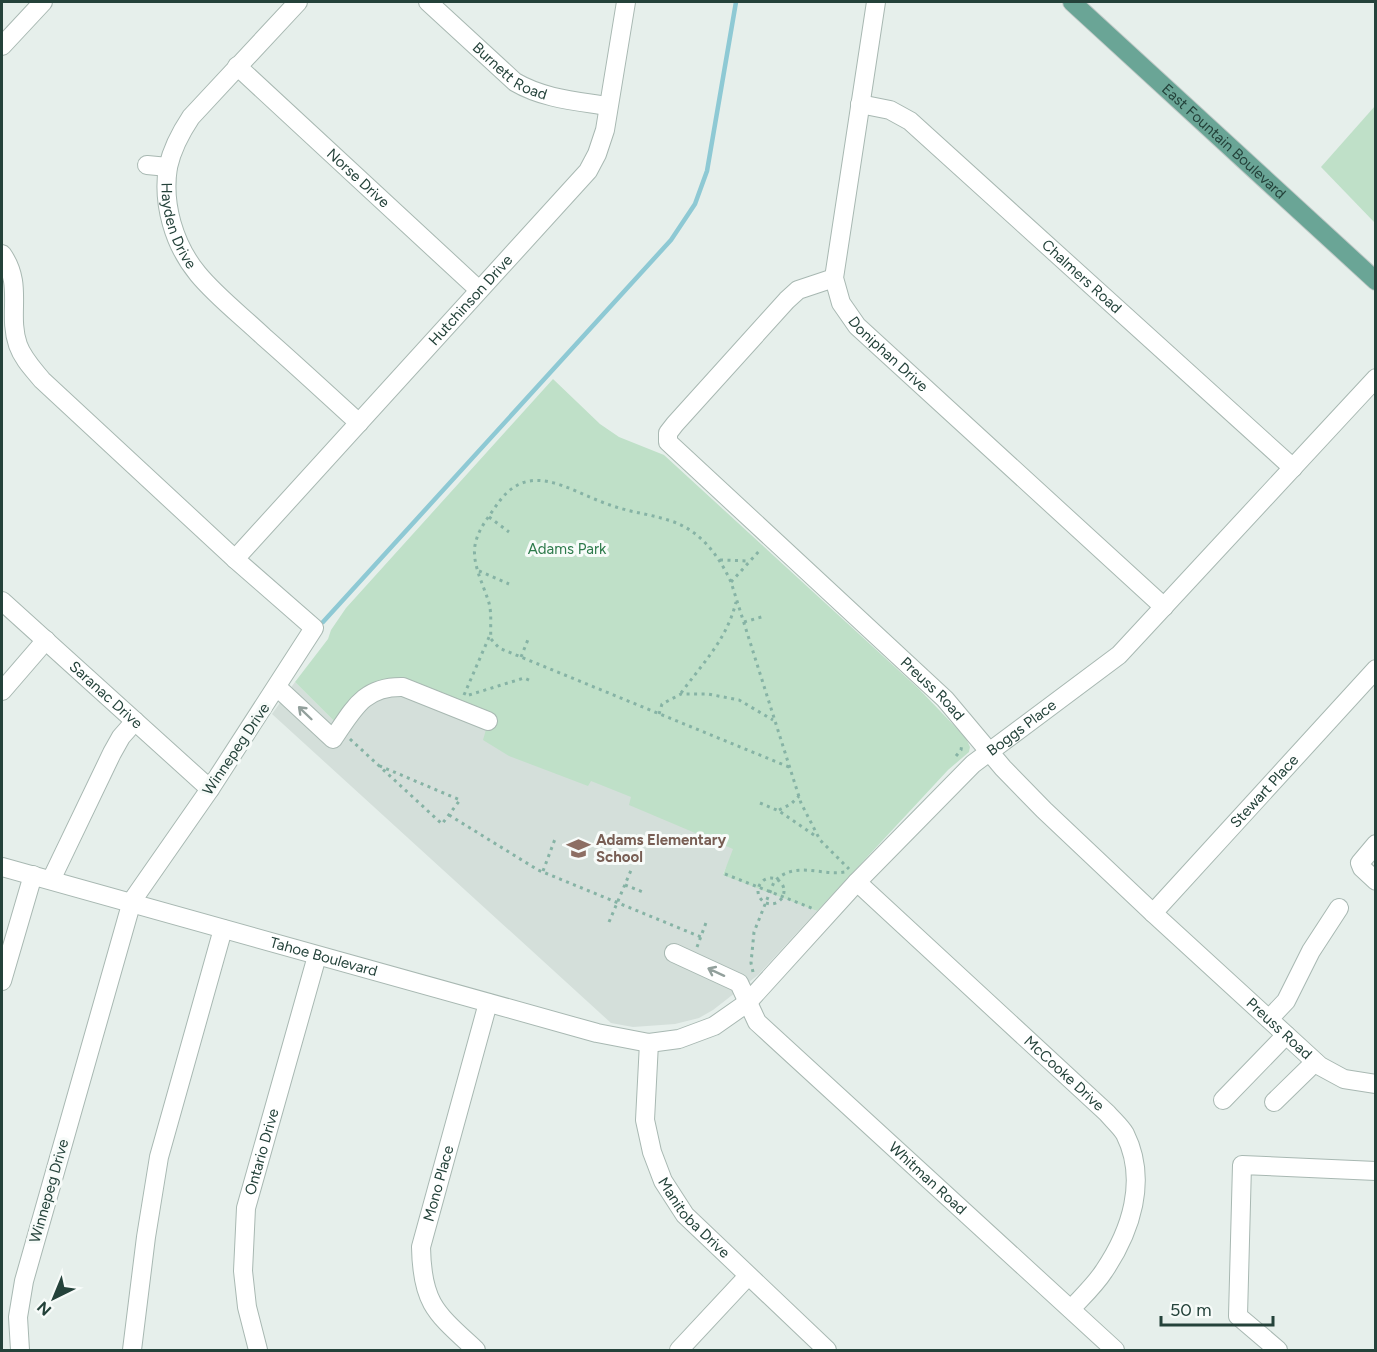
<svg xmlns="http://www.w3.org/2000/svg" width="1377" height="1352" font-family="Figtree,sans-serif">
	<rect width="100%" height="100%" fill="#e6efeb"/>
	<path fill="#d4dfda" d="M399,678L451,699L774,766L723,874L817,911L758,975L713,1010L699,1018L675,1024L633,1027L611,1023L272,714L295,682L338,725L367,689L382,680Z"/>
	<g fill="#bfe0c8">
		<path d="M1375,106V223L1321,167Z"/>
		<path d="M553,379L600,424L619,437L664,455L919,689L966,738L970,747L969,752L948,770L817,911L723,875L733,849L629,805L631,797L591,781L588,786L509,756L483,740L487,726L450,699L399,678L382,680L367,689L338,725L295,682L328,639L331,630L346,608Z"/>
	</g>
	<g fill="none" stroke-linecap="round" stroke-linejoin="round">
		<path stroke="#8ec9d4" stroke-width="4.5" d="M323,622L671,240L695,204L707,171L736,2"/>
		<defs>
			<g id="minor">
				<path id="s1" d="M298,2L191,117C181,132 172,149 168,167C162,204 174,245 198,274C217,297 242,316 264,337C296,365 327,394 359,423"/>
				<path id="s2" d="M428,2L515,82C544,99 577,101 608,106"/>
				<path id="s3" d="M876,2L834,278L841,303L857,326L1164,607"/>
				<path d="M2,46L43,2"/>
				<path id="s4" d="M237,66L479,290"/>
				<path id="s5" d="M860,104L890,110L910,121L1293,468"/>
				<path d="M147,165L168,167"/>
				<path d="M2,254C24,285 7,313 18,345C23,359 33,369 42,380L235,559L314,628L210,789L132,901L24,1281L18,1317L20,1350"/>
				<path id="s6" d="M834,278L798,290L787,300L675,424L668,433V442L945,699L1003,768L1044,810L1153,913L1320,1066L1344,1079L1376,1084"/>
				<path id="s7" d="M235,559L588,171L597,154L605,130L626,2"/>
				<path id="s8" d="M2,601L210,789"/>
				<path d="M277,687L333,739C353,710 363,686 403,687L488,721"/>
				<path d="M2,691L46,640"/>
				<path d="M1376,844L1360,863L1362,868L1376,881"/>
				<path id="s9" d="M2,867L597,1033L649,1043L679,1039L714,1026L747,1003L857,882L973,764L1119,655L1376,378"/>
				<path d="M51,880L112,753L121,737L135,721"/>
				<path id="s10" d="M857,882L1107,1113C1113,1120 1121,1127 1125,1134C1148,1180 1131,1231 1104,1271C1095,1285 1082,1297 1071,1309"/>
				<path id="s11" d="M1153,913L1376,669"/>
				<path id="s12" d="M674,953L739,983L757,1022L1115,1350"/>
				<path d="M2,981L33,875"/>
				<path d="M1269,1019L1286,1001L1311,951L1339,908"/>
				<path id="s13" d="M649,1043L645,1120L652,1152L663,1181L685,1215L827,1350"/>
				<path d="M1223,1100L1286,1035"/>
				<path d="M1274,1102L1315,1062"/>
				<path d="M132,1350L146,1237L159,1157L223,929"/>
				<path id="s14" d="M258,1350L247,1307L243,1271L246,1208L317,956"/>
				<path id="s15" d="M476,1350C436,1313 422,1304 421,1247L488,1003"/>
				<path d="M679,1350L748,1276"/>
				<path d="M1278,1350L1238,1316L1242,1165L1376,1171"/>
			</g>
			<g id="major">
				<path id="s16" d="M1072,2L1376,281"/>
			</g>
		</defs>
		<use href="#minor" stroke="#a8b8b2" stroke-width="20"/>
		<use href="#major" stroke="#c2cac8" stroke-width="20"/>
		<g stroke="#86b3a5" stroke-width="3" stroke-dasharray="3 4.5" stroke-linecap="butt">
			<path d="M489,517L509,532"/>
			<path d="M720,560L749,561"/>
			<path d="M479,571L509,584"/>
			<path d="M731,582L761,549"/>
			<path d="M744,622L765,616"/>
			<path d="M521,657L529,637"/>
			<path d="M681,693C703,663 727,639 736,602"/>
			<path d="M464,695L490,635"/>
			<path d="M469,695L524,678L531,681"/>
			<path d="M659,714L662,704L681,694H708L739,700L773,720"/>
			<path d="M350,739L442,824L460,800L380,766"/>
			<path d="M956,756L961,750L962,744"/>
			<path d="M789,767L499,648L491,639C490,628 492,614 489,603C483,583 470,561 476,541C479,529 487,519 494,509C527,456 566,490 610,505C629,512 649,514 668,520C699,529 718,554 731,582L801,803L820,840L849,869"/>
			<path d="M760,803L779,811L817,837"/>
			<path d="M779,810L791,804L799,796"/>
			<path d="M449,815L538,870L701,937"/>
			<path d="M543,871L555,839"/>
			<path d="M725,874L814,909"/>
			<circle cx="771" cy="891" r="13"/>
			<path d="M625,885L643,892"/>
			<path d="M609,922L632,868"/>
			<path d="M697,947L707,920"/>
			<path d="M753,972L751,963L754,932L774,882C794,860 820,876 845,872"/>
		</g>
		<use href="#minor" stroke="#fff" stroke-width="18"/>
		<use href="#major" stroke="#6aa596" stroke-width="18"/>
	</g>
	<defs><path id="oneway-shaft" d="M-6 0H5M1.5-3L5.5 0L1.5 3" fill="none" stroke-width="1.6" stroke-linecap="round" stroke-linejoin="round" transform="scale(1.5)"/></defs>
	<g stroke="#92a09c">
		<use href="#oneway-shaft" transform="translate(305 713) rotate(-136)"/>
		<use href="#oneway-shaft" transform="translate(716 972) rotate(-155)"/>
	</g>
	<defs>
		<symbol id="school-bare" viewBox="-9 -9 18 18"><path d="M0-5L7-2L0 1L-7-2ZM-4 1L0 2.5L4 1V4Q0 6-4 4Z" fill="#8d6e63" stroke="#f7fbf9" stroke-width="2.5" paint-order="stroke"/></symbol>
	</defs>
	<g fill-rule="evenodd">
		<use href="#school-bare" x="562" y="832" width="33" height="33"/>
	</g>
	<g text-anchor="middle" stroke-width="6" stroke-linejoin="round" paint-order="stroke">
		<g font-size="15" fill="#24423a" stroke="#f7fbf9">
			<text dy="5" stroke="none"><textPath href="#s2" startOffset="108">Burnett Road</textPath></text>
			<text dy="5" stroke="none"><textPath href="#s16" startOffset="206">East Fountain Boulevard</textPath></text>
			<text dy="5" stroke="none"><textPath href="#s4" startOffset="165">Norse Drive</textPath></text>
			<text dy="5" stroke="none"><textPath href="#s1" startOffset="273">Hayden Drive</textPath></text>
			<text dy="5" stroke="none"><textPath href="#s5" startOffset="285">Chalmers Road</textPath></text>
			<text dy="5" stroke="none"><textPath href="#s7" startOffset="350">Hutchinson Drive</textPath></text>
			<text dy="5" stroke="none"><textPath href="#s3" startOffset="375">Doniphan Drive</textPath></text>
			<text dy="5" stroke="none"><textPath href="#s6" startOffset="602">Preuss Road</textPath></text>
			<text dy="5" stroke="none"><textPath href="#s8" startOffset="140">Saranac Drive</textPath></text>
			<text dy="5" stroke="none"><textPath href="#s9" startOffset="1168">Boggs Place</textPath></text>
			<text transform="translate(236 749) rotate(-56)" y="5">Winnepeg Drive</text>
			<text dy="5" stroke="none"><textPath href="#s11" startOffset="165">Stewart Place</textPath></text>
			<text dy="5" stroke="none"><textPath href="#s9" startOffset="334">Tahoe Boulevard</textPath></text>
			<text dy="5" stroke="none"><textPath href="#s6" startOffset="1088">Preuss Road</textPath></text>
			<text dy="5" stroke="none"><textPath href="#s10" startOffset="282">McCooke Drive</textPath></text>
			<text dy="5" stroke="none"><textPath href="#s14" startOffset="202">Ontario Drive</textPath></text>
			<text dy="5" stroke="none"><textPath href="#s12" startOffset="346">Whitman Road</textPath></text>
			<text dy="5" stroke="none"><textPath href="#s15" startOffset="188">Mono Place</textPath></text>
			<text transform="translate(49 1191) rotate(-74)" y="5">Winnepeg Drive</text>
			<text dy="5" stroke="none"><textPath href="#s13" startOffset="189">Manitoba Drive</textPath></text>
		</g>
		<g font-size="15" fill="#2d7a4b" stroke="#f7fbf9">
			<text x="567" y="554">Adams Park</text>
		</g>
		<g font-size="15" font-weight="bold" fill="#785e54" stroke="#f7fbf9" text-anchor="start">
			<text x="596" y="845">Adams Elementary<tspan x="596" dy="17">School</tspan></text>
		</g>
	</g>
	<rect width="1377" height="1352" fill="none" stroke="#24423a" stroke-width="6"/>
	<g transform="translate(54 1298) rotate(223)" stroke="#f7fbf9" stroke-width="4.5" paint-order="stroke">
	<path d="M0-4.5L10 22L0 15L-10 22Z" fill="#24423a"/>
	<text y="-9" font-size="16" font-weight="bold" text-anchor="middle" fill="#24423a">N</text>
	</g>
	<path d="M1161 1316v9h112v-9" fill="none" stroke="#24423a" stroke-width="3"/>
	<text x="1170" y="1316" font-size="18" fill="#24423a" stroke="#f7fbf9" stroke-width="4.5" paint-order="stroke">50 m</text>
</svg>
